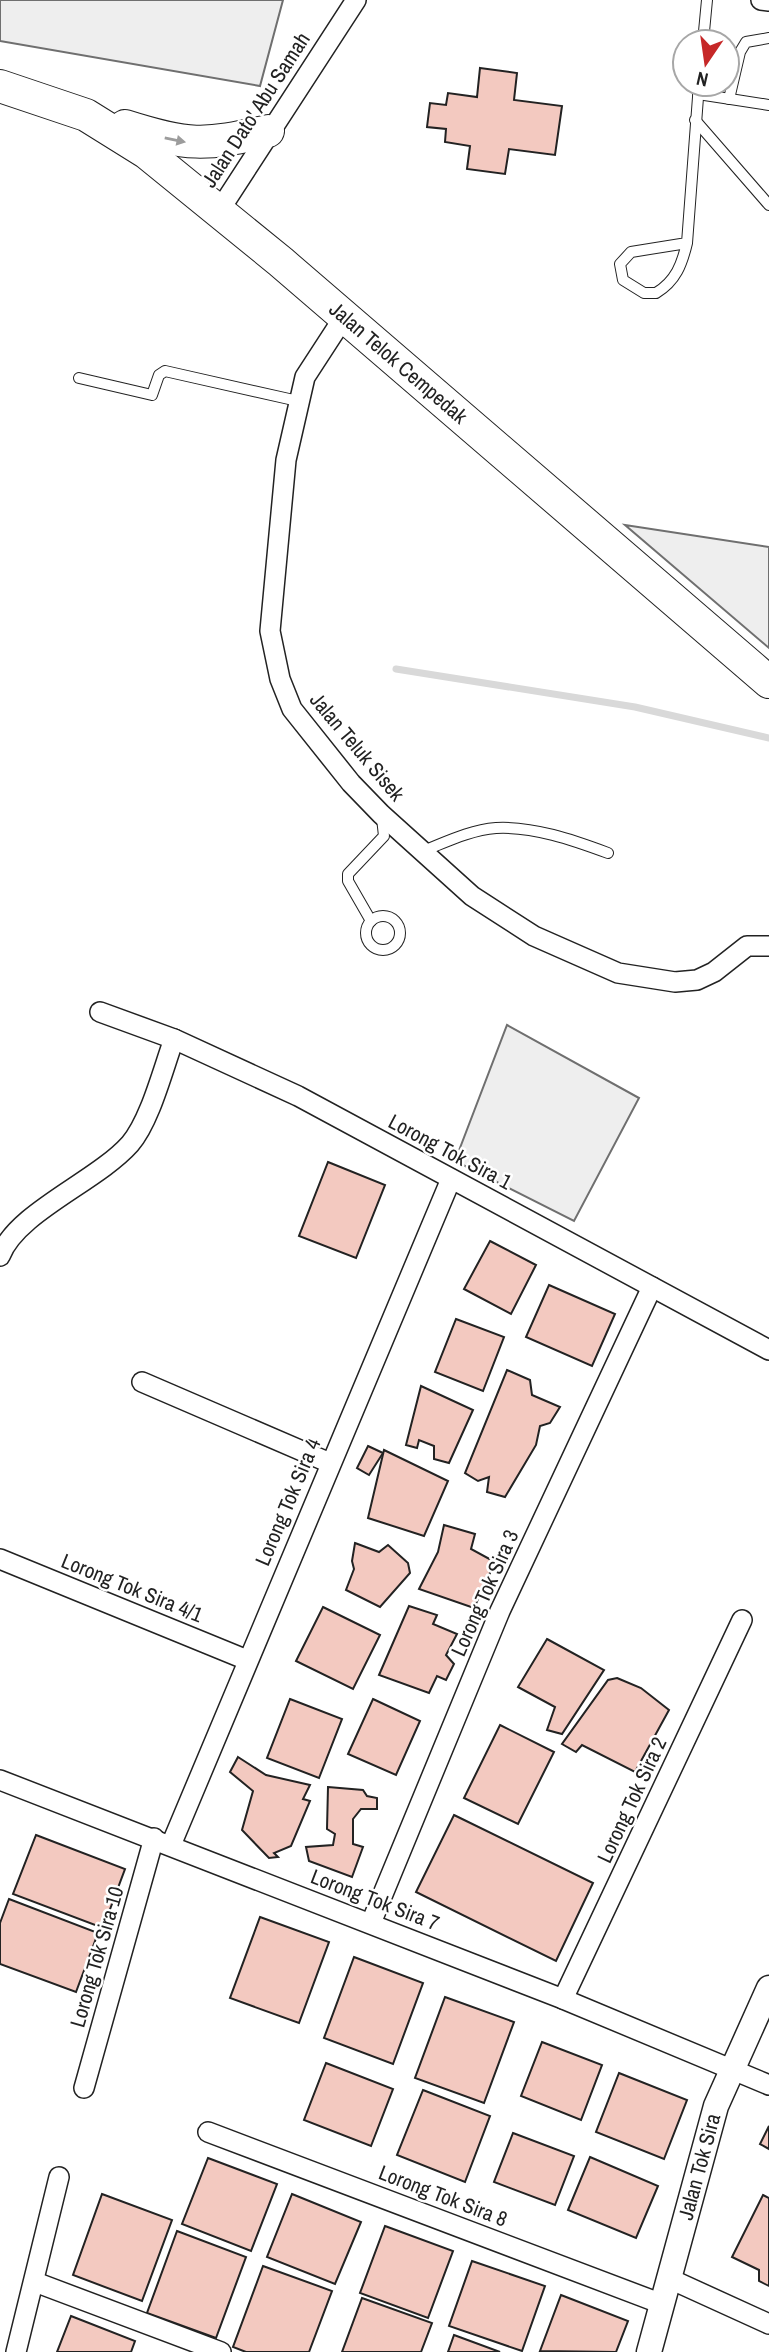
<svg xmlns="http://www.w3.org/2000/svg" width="769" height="2352" font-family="'Archivo Narrow',sans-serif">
	<rect width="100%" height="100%" fill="#fff"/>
	<g fill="#eee" stroke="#6f6f6f" stroke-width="2">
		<path d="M0,0H283L260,86L0,41Z"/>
		<path d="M625,525L769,547V648Z"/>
		<path d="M507,1025L639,1098L574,1221L455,1161Z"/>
	</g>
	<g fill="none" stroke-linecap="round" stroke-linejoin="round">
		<path stroke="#d9d9d9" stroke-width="7" d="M396,669L635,707L769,738"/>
	</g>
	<g fill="#f3c9c0" stroke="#222" stroke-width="2">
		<path d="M480,68L517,73L514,100L562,106L555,155L509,149L505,174L467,169L470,146L445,142L446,129L427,127L430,103L446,105L448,93L477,97Z"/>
		<path d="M328,1162L385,1185L356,1258L299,1236Z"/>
		<path d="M490,1241L536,1265L511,1314L464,1289Z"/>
		<path d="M549,1285L615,1314L592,1366L526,1337Z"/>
		<path d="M456,1319L504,1337L483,1391L435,1372Z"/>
		<path d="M507,1370L530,1380L532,1395L560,1407L550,1423L540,1426L536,1445L505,1497L487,1492L489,1477L478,1481L465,1473Z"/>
		<path d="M421,1386L473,1410L449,1463L434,1459V1446L419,1440L417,1448L406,1445Z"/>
		<path d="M368,1446L383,1453L369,1475L357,1468Z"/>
		<path d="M384,1450L448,1481L424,1536L368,1518Z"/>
		<path d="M444,1525L475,1534L471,1549L495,1562L474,1608L419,1589L438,1552Z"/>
		<path d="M355,1543L379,1552L388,1545L408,1563L410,1573L380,1607L346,1590L354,1569L352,1561Z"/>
		<path d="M409,1606L437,1615L433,1624L457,1634L446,1655L454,1664L446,1680L437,1676L429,1693L379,1675Z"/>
		<path d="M323,1607L380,1635L353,1689L296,1661Z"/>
		<path d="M547,1639L604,1670L562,1734L547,1730L555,1707L518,1687Z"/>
		<path d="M617,1678L641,1688L669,1710L635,1772L582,1745L576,1752L562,1744L608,1680Z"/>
		<path d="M290,1699L342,1719L319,1778L267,1758Z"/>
		<path d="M373,1699L420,1721L396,1775L348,1754Z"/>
		<path d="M500,1725L554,1752L518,1824L464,1798Z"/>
		<path d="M238,1757L266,1775L310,1785L303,1799L310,1801L291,1846L274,1853L278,1857L269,1858L242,1830L253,1791L230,1772Z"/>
		<path d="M328,1787L363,1790L367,1796L377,1798V1809H361L353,1819V1844L363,1847L352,1877L309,1861L306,1847L333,1845L335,1834L327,1829Z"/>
		<path d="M454,1815L593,1883L556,1961L416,1892Z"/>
		<path d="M36,1835L125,1869L103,1928L13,1894Z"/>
		<path d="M9,1899L98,1933L76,1992L0,1964V1923Z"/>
		<path d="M260,1917L329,1942L299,2023L230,1998Z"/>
		<path d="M354,1957L423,1983L393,2064L324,2038Z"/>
		<path d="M445,1997L514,2022L484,2103L415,2078Z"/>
		<path d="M542,2042L602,2065L581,2120L521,2096Z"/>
		<path d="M326,2063L393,2089L371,2146L304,2120Z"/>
		<path d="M619,2073L687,2100L664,2159L596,2132Z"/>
		<path d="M423,2090L490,2116L465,2182L397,2155Z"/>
		<path d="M769,2126V2149L760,2144Z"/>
		<path d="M513,2133L574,2156L555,2205L494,2182Z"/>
		<path d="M590,2157L658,2186L636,2238L568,2210Z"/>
		<path d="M208,2158L277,2184L251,2251L182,2224Z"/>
		<path d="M102,2194L172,2220L142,2301L73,2275Z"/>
		<path d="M292,2194L361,2222L335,2284L267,2257Z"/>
		<path d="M763,2195L769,2198V2286L759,2281V2270L732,2257Z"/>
		<path d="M385,2226L453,2251L428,2318L360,2293Z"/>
		<path d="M177,2231L246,2257L216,2338L147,2313Z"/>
		<path d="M472,2261L545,2286L522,2351L449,2326Z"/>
		<path d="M263,2266L332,2291L309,2352H246L233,2347Z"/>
		<path d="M561,2295L628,2321L616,2352L540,2351Z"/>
		<path d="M362,2298L432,2323L421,2352H342Z"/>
		<path d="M71,2316L135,2341L131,2352H57Z"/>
		<path d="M454,2335L500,2352H448Z"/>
	</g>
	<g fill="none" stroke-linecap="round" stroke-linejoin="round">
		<defs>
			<g id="service">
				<path d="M703,42L707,0"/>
				<path d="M698,94L769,105"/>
				<path d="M729,99L740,52L746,42L769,38"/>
				<path d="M695,120L769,205"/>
				<path d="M687,243L631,252L620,264L623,280L644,293H656C676,281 682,264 687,243L699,84"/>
				<path d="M79,378L152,395L159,375L165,371L298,401"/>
				<path d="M423,851C446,842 470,830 496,828C533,826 573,840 608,853"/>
				<circle cx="383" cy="933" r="17"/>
				<path d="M371,921L348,881V874L384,836L382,818"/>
			</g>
			<g id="minor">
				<path d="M761,0L769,1"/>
				<path d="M219,211L356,0"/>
				<path d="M344,317L305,377L286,460L270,631L280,679L292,709L351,783L381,814L472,896L534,936L618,973L675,982L697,980L714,972L747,946H769"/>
				<path d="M100,1012L174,1039L298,1096L769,1350"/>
				<path d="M0,1256C17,1212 96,1182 130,1144C150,1121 163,1069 174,1039"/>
				<path d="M142,1382L330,1463"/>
				<path d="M0,1559L247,1660"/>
				<path d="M0,1780L563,1999L769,2085"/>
				<path d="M171,1845L451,1179"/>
				<path d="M371,1923L500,1611L652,1287"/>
				<path d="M563,1999L742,1620"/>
				<path d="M84,2088L154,1838"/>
				<path d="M208,2132L662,2304"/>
				<path d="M668,2278L769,2324"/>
				<path d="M35,2282L221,2352"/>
				<path d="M16,2352L59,2177"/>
			</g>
			<g id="tertiary">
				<path id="s1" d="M649,2352L716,2106L769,1988"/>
			</g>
			<g id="primary">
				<path id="s2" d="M0,86L86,115L147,153L281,262L769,682"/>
				<path d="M125,126C188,146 204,146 268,131"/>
			</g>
		</defs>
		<use href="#service" stroke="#222" stroke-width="12"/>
		<use href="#minor" stroke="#222" stroke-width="22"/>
		<use href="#tertiary" stroke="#222" stroke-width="27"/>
		<use href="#primary" stroke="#222" stroke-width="34"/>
		<use href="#service" stroke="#fff" stroke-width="10"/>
		<use href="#minor" stroke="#fff" stroke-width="19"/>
		<use href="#tertiary" stroke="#fff" stroke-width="24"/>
		<use href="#primary" stroke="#fff" stroke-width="32"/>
	</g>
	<defs><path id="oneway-solid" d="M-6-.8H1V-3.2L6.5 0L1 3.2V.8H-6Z" transform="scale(1.75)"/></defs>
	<use fill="#9c9c9c" href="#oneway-solid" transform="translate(175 140) rotate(12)"/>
	<g text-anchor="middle" stroke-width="5" stroke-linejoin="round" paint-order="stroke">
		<g font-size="21" fill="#222" stroke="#fff">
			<text transform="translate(256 110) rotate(-57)" y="7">Jalan Dato' Abu Samah</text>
			<text dy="7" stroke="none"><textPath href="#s2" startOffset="490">Jalan Telok Cempedak</textPath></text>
			<text transform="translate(357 747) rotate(50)" y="7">Jalan Teluk Sisek</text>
			<text transform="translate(450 1152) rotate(28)" y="7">Lorong Tok Sira 1</text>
			<text transform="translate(288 1502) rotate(-67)" y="7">Lorong Tok Sira 4</text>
			<text transform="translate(132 1588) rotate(22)" y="7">Lorong Tok Sira 4/1</text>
			<text transform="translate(485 1593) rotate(-66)" y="7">Lorong Tok Sira 3</text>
			<text transform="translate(632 1800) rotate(-65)" y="7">Lorong Tok Sira 2</text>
			<text transform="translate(375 1900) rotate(21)" y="7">Lorong Tok Sira 7</text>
			<text transform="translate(97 1957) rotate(-74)" y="7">Lorong Tok Sira 10</text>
			<text dy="7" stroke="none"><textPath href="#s1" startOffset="192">Jalan Tok Sira</textPath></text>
			<text transform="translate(443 2196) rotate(21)" y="7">Lorong Tok Sira 8</text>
		</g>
	</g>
	<g transform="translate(706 63) rotate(193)"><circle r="33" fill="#ffffff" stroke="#a7a7a7" stroke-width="2"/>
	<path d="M0-5L12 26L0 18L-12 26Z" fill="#c62828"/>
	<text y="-10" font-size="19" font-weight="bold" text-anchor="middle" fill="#222222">N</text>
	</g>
</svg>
